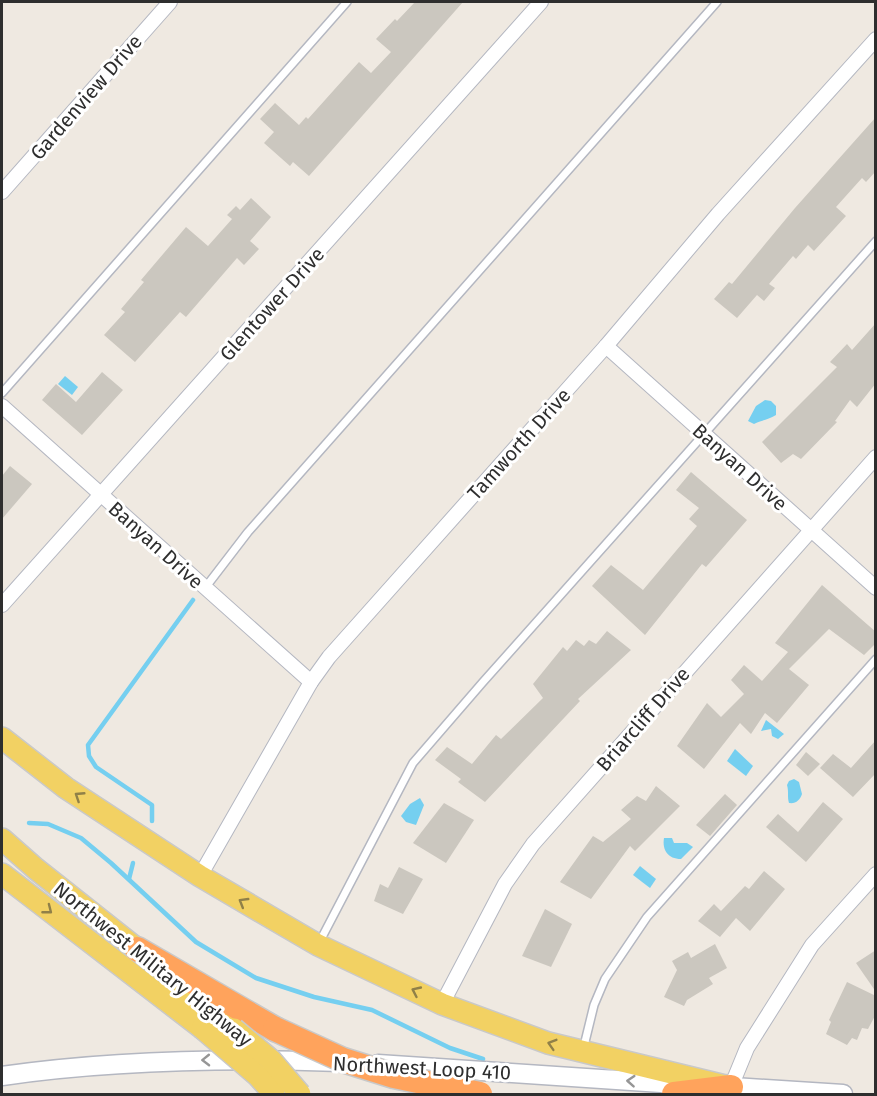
<svg xmlns="http://www.w3.org/2000/svg" width="877" height="1096" font-family="'Fira Sans',sans-serif">
	<rect width="100%" height="100%" fill="#efe9e1"/>
	<g fill="#75cff0">
		<path d="M65,376L78,387L72,395L58,384Z"/>
		<path d="M765,400L771,401L776,406V415C768,420 762,420 754,424L748,421L756,406Z"/>
		<path d="M766,720L784,734L778,739L772,736L771,729L761,731Z"/>
		<path d="M735,749L753,766L746,776L727,761Z"/>
		<path d="M794,779L799,782L802,794C800,800 796,804 789,803C787,797 789,792 787,785L789,781Z"/>
		<path d="M420,798L424,805L416,825L406,822L401,816L410,804Z"/>
		<path d="M664,838H672L674,843H687L693,847L681,859C668,859 662,850 664,838Z"/>
		<path d="M640,866L656,879L650,888L633,875Z"/>
	</g>
	<g fill="none" stroke-linecap="round" stroke-linejoin="round">
		<g stroke="#75cff0" stroke-width="4.5">
			<path d="M152,821V805L96,767L89,756L88,745L193,600"/>
			<path d="M29,823L48,824L81,838L111,863L196,942L256,978L314,997L372,1010L450,1048L483,1059"/>
			<path d="M129,879L133,863"/>
		</g>
	</g>
	<g fill="#cbc7bf">
		<path d="M415,2H463L309,176L293,162L290,166L264,143L274,132L260,119L275,103L299,125L306,117L308,119L359,62L371,73L391,52L376,39L395,19L397,21Z"/>
		<path d="M876,117V171L866,182L862,178L836,207L846,216L814,251L808,245L796,259L793,256L769,284L775,288L764,301L757,295L737,318L714,299L729,282L732,284L795,208Z"/>
		<path d="M251,198L271,217L250,241L259,249L244,265L237,258L186,317L180,312L135,362L104,335L125,312L121,309L144,282L141,280L186,227L208,246L232,219L227,215L236,206L240,210Z"/>
		<path d="M876,323V383L857,407L850,400L835,421L837,422L801,459L793,454L781,463L762,442L837,367L830,362L847,344L852,350Z"/>
		<path d="M102,372L123,390L82,435L42,400L56,384L76,402Z"/>
		<path d="M10,466L32,484L2,519V476Z"/>
		<path d="M691,472L747,520L706,567L702,564L645,635L592,586L611,565L643,590L697,526L689,519L699,508L676,490Z"/>
		<path d="M822,585L876,632V643L864,655L829,629L789,669L809,685L777,723L765,713L751,734L740,723L704,769L677,746L707,703L721,717L744,694L731,680L744,665L762,681L788,652L775,643Z"/>
		<path d="M607,631L631,650L578,699L580,701L485,802L458,782L461,779L435,760L447,747L472,764L496,735L501,739L543,698L533,684L563,647L567,651L576,640L584,646L589,640L596,644Z"/>
		<path d="M876,740V773L853,797L820,768L833,754L851,768Z"/>
		<path d="M806,752L820,764L808,776L796,765Z"/>
		<path d="M656,786L680,806L635,851L630,846L591,899L560,882L593,836L603,842L631,819L621,810L637,796L646,801Z"/>
		<path d="M725,794L737,805L710,836L696,825Z"/>
		<path d="M823,802L843,819L806,862L766,827L778,814L798,832Z"/>
		<path d="M444,803L474,820L446,863L413,843Z"/>
		<path d="M399,867L423,879L403,914L374,901L380,884L388,888Z"/>
		<path d="M764,871L785,889L750,931L736,918L720,937L698,921L714,904L721,911L745,886L749,889Z"/>
		<path d="M545,909L572,924L551,967L522,956Z"/>
		<path d="M715,944L727,968L709,978L713,984L687,1000L684,1006L664,997L677,970L672,961L688,952L691,958Z"/>
		<path d="M876,950V992L856,963Z"/>
		<path d="M847,982L876,996V1014L868,1029L862,1028L857,1040L852,1038L847,1045L826,1034L831,1022L829,1020Z"/>
	</g>
	<g fill="none" stroke-linecap="round" stroke-linejoin="round">
		<defs>
			<g id="lane">
				<path d="M2,393L347,2"/>
				<path d="M205,588L248,532L717,2"/>
				<path d="M319,943L413,763L483,682L876,241"/>
				<path d="M583,1050L594,1005L605,979L647,917L876,659"/>
			</g>
			<g id="street">
				<path d="M2,192L170,2"/>
				<path d="M606,346L876,588"/>
				<path d="M2,406L311,682"/>
				<path d="M2,605L541,2"/>
				<path d="M200,876L311,682L329,657L606,346L718,214L876,39"/>
				<path d="M442,1004L505,884L533,844L876,457"/>
				<path d="M731,1087L747,1048L812,945L876,874"/>
			</g>
			<g id="secondary">
				<path d="M378,1064L691,1085"/>
				<path d="M2,1076C114,1060 228,1058 341,1062"/>
				<path d="M719,1086L843,1094"/>
			</g>
			<g id="primary">
				<path d="M2,738L66,788L200,876L318,945L442,1004L548,1043L725,1086"/>
				<path d="M2,839L36,869L137,949L234,1029"/>
				<path d="M2,874L202,1028"/>
			</g>
			<g id="highway">
				<path d="M137,949L275,1029"/>
				<path d="M674,1094L731,1087"/>
			</g>
		</defs>
		<use href="#lane" stroke="#b4b7c1" stroke-width="10"/>
		<use href="#street" stroke="#b4b7c1" stroke-width="16"/>
		<use href="#secondary" stroke="#b4b7c1" stroke-width="21"/>
		<use href="#primary" stroke="#c9c9c9" stroke-width="24"/>
		<use href="#highway" stroke="#c9c9c9" stroke-width="27"/>
		<use href="#lane" stroke="#fff" stroke-width="7"/>
		<use href="#street" stroke="#fff" stroke-width="14"/>
		<use href="#secondary" stroke="#fff" stroke-width="18"/>
		<use href="#primary" stroke="#f2d163" stroke-width="21"/>
		<use href="#highway" stroke="#ffa35c" stroke-width="24"/>
		<defs>
			<g id="primary-bridge">
				<path d="M202,1028L258,1076L274,1094"/>
				<path d="M234,1029L271,1060L300,1094"/>
			</g>
			<path id="highway-bridge" d="M275,1029L343,1060L394,1076L480,1094"/>
		</defs>
		<use href="#primary-bridge" stroke="#c9c9c9" stroke-width="24" stroke-linecap="butt"/>
		<use href="#highway-bridge" stroke="#c9c9c9" stroke-width="27" stroke-linecap="butt"/>
		<use href="#primary-bridge" stroke="#f2d163" stroke-width="21"/>
		<use href="#highway-bridge" stroke="#ffa35c" stroke-width="24"/>
	</g>
	<defs><path id="oneway-chevron" d="M-2-3.5L2.5 0L-2 3.5" fill="none" stroke-width="1.6" stroke-linecap="round" stroke-linejoin="round" transform="scale(1.5)"/></defs>
	<g stroke="#908048">
		<use href="#oneway-chevron" transform="translate(79 796) rotate(-147)"/>
		<use href="#oneway-chevron" transform="translate(243 902) rotate(-149)"/>
		<use href="#oneway-chevron" transform="translate(48 910) rotate(38)"/>
		<use href="#oneway-chevron" transform="translate(416 991) rotate(-155)"/>
		<use href="#oneway-chevron" transform="translate(552 1044) rotate(-163)"/>
	</g>
	<g stroke="#969696">
		<use href="#oneway-chevron" transform="translate(206 1060) rotate(179)"/>
		<use href="#oneway-chevron" transform="translate(631 1081) rotate(-176)"/>
	</g>
	<g text-anchor="middle" stroke-width="6" stroke-linejoin="round" paint-order="stroke">
		<g font-size="20" fill="#2e2e2e" stroke="#fff">
			<text transform="translate(86 97) rotate(-49)" y="7">Gardenview Drive</text>
			<text transform="translate(272 304) rotate(-48)" y="7">Glentower Drive</text>
			<text transform="translate(519 444) rotate(-48)" y="7">Tamworth Drive</text>
			<text transform="translate(740 467) rotate(42)" y="7">Banyan Drive</text>
			<text transform="translate(156 545) rotate(42)" y="7">Banyan Drive</text>
			<text transform="translate(643 719) rotate(-49)" y="7">Briarcliff Drive</text>
			<text transform="translate(153 964) rotate(39)" y="7">Northwest Military Highway</text>
			<text transform="translate(422 1068) rotate(3)" y="7">Northwest Loop 410</text>
		</g>
	</g>
	<rect width="877" height="1096" fill="none" stroke="#2e2e2e" stroke-width="6"/>
</svg>
